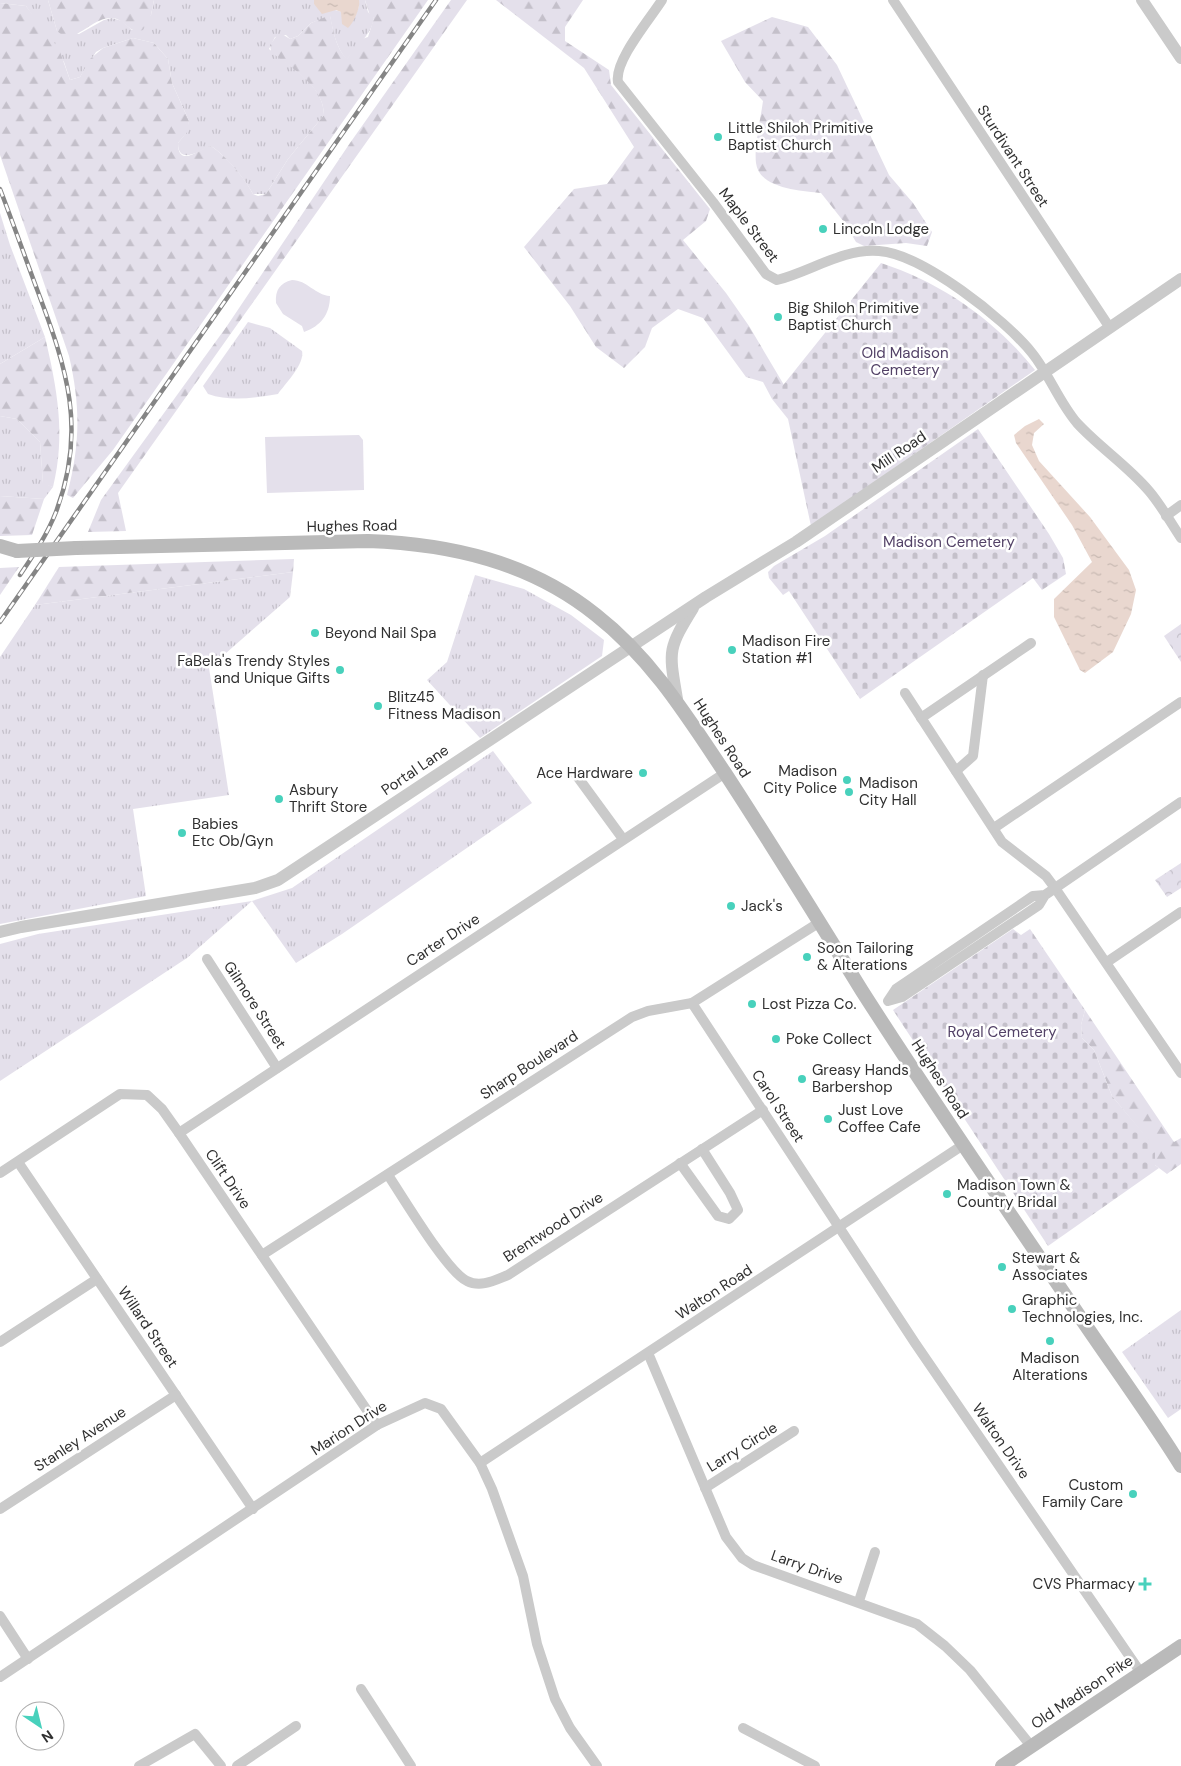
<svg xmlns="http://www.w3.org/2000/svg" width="1181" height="1766" font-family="'DM Sans',sans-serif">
	<defs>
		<pattern id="grass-tufts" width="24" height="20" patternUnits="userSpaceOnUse" patternTransform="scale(1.25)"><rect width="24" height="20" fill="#e4e0eb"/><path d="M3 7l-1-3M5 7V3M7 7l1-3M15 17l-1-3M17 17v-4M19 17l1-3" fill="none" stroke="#c4c0ca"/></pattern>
		<pattern id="forest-firs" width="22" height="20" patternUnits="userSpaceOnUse" patternTransform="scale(1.25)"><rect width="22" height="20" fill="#e4e0eb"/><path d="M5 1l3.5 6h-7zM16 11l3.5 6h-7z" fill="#c4c0ca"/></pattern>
		<pattern id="cemetery-stones" width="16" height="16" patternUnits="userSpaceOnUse" patternTransform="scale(1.25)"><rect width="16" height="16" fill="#e4e0eb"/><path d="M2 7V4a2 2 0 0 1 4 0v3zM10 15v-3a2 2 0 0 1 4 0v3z" fill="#c4c0ca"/></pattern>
		<pattern id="park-crowns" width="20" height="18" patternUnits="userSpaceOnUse" patternTransform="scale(1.25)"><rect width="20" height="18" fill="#e4e0eb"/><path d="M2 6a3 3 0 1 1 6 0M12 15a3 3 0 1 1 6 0" fill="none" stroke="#c4c0ca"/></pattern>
		<pattern id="water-ripples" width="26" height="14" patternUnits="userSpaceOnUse" patternTransform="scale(1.25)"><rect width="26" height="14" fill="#e9d7cf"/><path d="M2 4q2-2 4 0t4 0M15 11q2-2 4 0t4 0" fill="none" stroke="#c8b9b2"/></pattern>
	</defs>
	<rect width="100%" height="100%" fill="#fff"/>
	<g fill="url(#grass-tufts)">
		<path d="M0,0H48L57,31L79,34L104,20L112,18L122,21L132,30L151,15L154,0H314V4L342,12V24C353,19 360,12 359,0H365L368,12L374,18C371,36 357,44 347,60C336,48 333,31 330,16L311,23L298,36L290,39L286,35L275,37L269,49C289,67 324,84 324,115L288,159L266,194H253C245,179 226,156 211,146C201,150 178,166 178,143L186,133L189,121L172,83L168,59L154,43L133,38L103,48L96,52L80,77L70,80L64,62L26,6L0,3Z"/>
		<path d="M0,213L10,245L45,337L0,364Z"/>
		<path d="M248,322L270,328L302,351C305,364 285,384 278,394C254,398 231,402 208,394L203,386Z"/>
		<path d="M0,416L17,419L40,442L43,483L53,487L44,499L0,496Z"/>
		<path d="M293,572L290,597L209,668L229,795L133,809L146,896L0,924V657L35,605Z"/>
		<path d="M475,575L524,589L571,615L604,640L602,656L480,738L427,680L447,662Z"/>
		<path d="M493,751L532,803L342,934L296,963L252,901L187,958L0,1081V944L38,934L252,901L292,888Z"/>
		<path d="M1181,1310V1409L1168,1418L1122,1352Z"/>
	</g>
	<g fill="url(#forest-firs)">
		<path d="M48,0H154L151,15L143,30C129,35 126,19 112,18C96,17 82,35 66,38L57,31Z"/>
		<path d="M365,0H428L113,450L73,498L67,495C80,445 81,407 69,356L0,155V3L26,6L59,49L70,80L80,77L90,59L103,48L133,38L154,43L168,59L172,83L189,121L188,131L178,143C178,170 202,147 211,146C226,156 245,178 253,194L258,196L266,194L288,159L324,115C324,86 291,68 271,52L270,45L278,34H282L290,39L298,36L311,23L330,15C333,30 336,49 347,59C353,51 357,39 368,37L374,18L370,16Z"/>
		<path d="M451,0H467L118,493L126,531L88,532L101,500L227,326L350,143Z"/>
		<path d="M496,0H583L565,27V41L609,70L611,85L710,209L706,221L683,240L726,293L749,326L784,385L772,399L763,382L746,377L703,318L678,309L652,328L645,347L624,368L596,347L570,306L524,247L574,189L607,184L634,147L584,68Z"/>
		<path d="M772,17L808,27L837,65L889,175L913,203L932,232L927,246L906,243L864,246L856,242L844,222L821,193C802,191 759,189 756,163C754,148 761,116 763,101L745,82L721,41Z"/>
		<path d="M45,337C57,388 66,435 53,487L43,484L40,442L17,419L0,416V364Z"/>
		<path d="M0,496L44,499L32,535L0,536Z"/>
		<path d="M294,559L293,572L35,605L59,567Z"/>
		<path d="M19,567L0,595V568Z"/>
		<path d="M1085,1010L1174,1142L1181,1138V1164L1167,1174L1155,1165L1154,1147L1112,1096L1094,1050L1082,1038L1081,1025Z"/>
	</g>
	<g fill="url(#cemetery-stones)">
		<path d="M881,263C942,283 995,320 1035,370L811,526L788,419L772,399Z"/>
		<path d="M978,429L1049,534L1063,558L1066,574L1042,590L1033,578L860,699L789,591L783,595L769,578L768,572L774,566L825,536Z"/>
		<path d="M1013,929L1021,935L1030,929L1085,1010L1081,1025L1082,1038L1094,1050L1112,1096L1155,1147V1165L1159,1168L1048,1246L893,1010Z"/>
	</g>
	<g fill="url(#park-crowns)">
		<path d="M1181,624V662L1164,636Z"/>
		<path d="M1181,863V888L1167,897L1155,880Z"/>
	</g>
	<g fill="#e4e0eb">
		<path d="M292,280C307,280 315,295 330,296C330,314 321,326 304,332L302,326L283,314L276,303C275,290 280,283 292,280Z"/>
		<path d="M359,435L363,440L364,490L267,493L265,437Z"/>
	</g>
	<g fill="url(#water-ripples)">
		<path d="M314,0H359C361,7 353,24 348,28L342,24L341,12L336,10L322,14L314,4Z"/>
		<path d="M1039,419L1044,424L1034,433L1032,445L1039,461L1090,517L1129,570L1136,590L1131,614L1113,652L1085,673L1080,670L1054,617V599L1092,562L1072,525L1016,443L1014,435L1025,426Z"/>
	</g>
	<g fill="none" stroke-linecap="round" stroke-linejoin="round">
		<g stroke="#cacaca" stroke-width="10">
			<path d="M662,0C650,19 614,61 618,82L713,202L766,274L777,280C810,272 843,248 879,251C922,254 1005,319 1032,353C1049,374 1059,402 1077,423C1099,447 1128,466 1149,491C1161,505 1171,523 1181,538"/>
			<path d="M893,0L1110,328"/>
			<path d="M1166,516L1181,505"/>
			<path d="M905,693L1002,842L1046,876L1055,888L1181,1073"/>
			<path d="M921,718L1031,643"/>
			<path d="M956,771L973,756L983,675"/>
			<path d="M574,772L623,839"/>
			<path d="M994,828L1181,702"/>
			<path d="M1045,895L1033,896L896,989L888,1001L902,997L1039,905L1045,895L1181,802"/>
			<path d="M207,959L277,1068"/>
			<path d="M1107,962L1181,912"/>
			<path d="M692,1003L915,1343L1141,1673"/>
			<path d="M179,1133L725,773"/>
			<path d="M18,1162L253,1509"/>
			<path d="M680,1163L718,1216L729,1219L738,1210L730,1193L702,1149"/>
			<path d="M0,1173L120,1094L147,1095L162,1109L179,1133L377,1425"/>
			<path d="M388,1175C403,1197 447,1272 467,1281C481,1288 495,1280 508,1275L763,1110"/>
			<path d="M262,1255L632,1017L648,1011L692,1003L820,922"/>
			<path d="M0,1342L97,1279"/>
			<path d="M648,1353L726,1537L742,1558L753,1565L917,1624L945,1646L970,1670L1031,1746"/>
			<path d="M480,1463L963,1145"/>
			<path d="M705,1488L794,1431"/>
			<path d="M0,1509L176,1395"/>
			<path d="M859,1601L875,1552"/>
			<path d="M0,1616L28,1659"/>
			<path d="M0,1677L377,1425L425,1403L441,1409L480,1463L492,1489L523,1576L537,1644L555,1699L570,1728L597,1766"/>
			<path d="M361,1689L411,1766"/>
			<path d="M743,1728L815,1766"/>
			<path d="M139,1766L195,1734L221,1766"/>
			<path d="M237,1766L296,1726"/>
		</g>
		<g stroke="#cacaca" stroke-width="12">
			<path d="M1142,0L1181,58"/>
			<path d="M677,699C669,651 667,650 693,608"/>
			<path d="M0,932L21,927L255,888L278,880L706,597L796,542L1181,279"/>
		</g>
		<g stroke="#bababa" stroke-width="14">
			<path d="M0,546L17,551"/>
			<path d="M76,548L368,541C451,544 530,562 596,615C651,658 687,716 725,773C772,845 817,918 862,991C931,1099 1004,1205 1076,1311C1111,1363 1148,1413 1181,1466"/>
			<path d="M1002,1766L1181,1646"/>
		</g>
		<defs>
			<g id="rail">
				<path d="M0,189C13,223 25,257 38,292C67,369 87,430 56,512C47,535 34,554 20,575"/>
				<path d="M0,622L436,0"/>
			</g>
		</defs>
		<use href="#rail" stroke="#858585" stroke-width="4.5"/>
		<use href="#rail" stroke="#fff" stroke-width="2.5" stroke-dasharray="8" stroke-linecap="butt"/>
		<path stroke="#bababa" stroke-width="14" d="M17,551L76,548"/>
	</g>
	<g fill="#48d1bc" stroke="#fff" stroke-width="2">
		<circle cx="718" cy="137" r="5"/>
		<circle cx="823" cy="229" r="5"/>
		<circle cx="778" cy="317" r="5"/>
		<circle cx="315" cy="633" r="5"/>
		<circle cx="732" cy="650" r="5"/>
		<circle cx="340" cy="670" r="5"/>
		<circle cx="378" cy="706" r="5"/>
		<circle cx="643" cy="773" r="5"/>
		<circle cx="847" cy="780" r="5"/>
		<circle cx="849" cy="792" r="5"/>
		<circle cx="279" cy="799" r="5"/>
		<circle cx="182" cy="833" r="5"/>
		<circle cx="731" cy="906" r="5"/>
		<circle cx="807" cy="957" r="5"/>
		<circle cx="752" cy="1004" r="5"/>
		<circle cx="776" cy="1039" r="5"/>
		<circle cx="802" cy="1079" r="5"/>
		<circle cx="828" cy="1119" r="5"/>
		<circle cx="947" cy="1194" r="5"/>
		<circle cx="1002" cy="1267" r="5"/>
		<circle cx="1012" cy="1309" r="5"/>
		<circle cx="1050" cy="1341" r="5"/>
		<circle cx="1133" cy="1494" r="5"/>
		<path d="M1142.5 1576.5h5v5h5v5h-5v5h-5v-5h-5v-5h5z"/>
	</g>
	<g text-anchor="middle" stroke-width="5" stroke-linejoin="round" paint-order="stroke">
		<g font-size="15" fill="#303030" stroke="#fff" text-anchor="start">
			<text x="728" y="133">Little Shiloh Primitive<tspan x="728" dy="17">Baptist Church</tspan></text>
			<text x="833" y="234">Lincoln Lodge</text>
			<text x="788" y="313">Big Shiloh Primitive<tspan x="788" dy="17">Baptist Church</tspan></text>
			<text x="325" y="638">Beyond Nail Spa</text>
			<text x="742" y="646">Madison Fire<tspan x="742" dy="17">Station #1</tspan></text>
			<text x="330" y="666" text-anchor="end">FaBela's Trendy Styles<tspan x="330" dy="17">and Unique Gifts</tspan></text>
			<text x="388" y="702">Blitz45<tspan x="388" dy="17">Fitness Madison</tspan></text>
			<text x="837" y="776" text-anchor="end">Madison<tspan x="837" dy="17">City Police</tspan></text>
			<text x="633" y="778" text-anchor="end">Ace Hardware</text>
			<text x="859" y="788">Madison<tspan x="859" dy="17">City Hall</tspan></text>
			<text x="289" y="795">Asbury<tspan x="289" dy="17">Thrift Store</tspan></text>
			<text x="192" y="829">Babies<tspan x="192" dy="17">Etc Ob/Gyn</tspan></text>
			<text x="741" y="911">Jack's</text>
			<text x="817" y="953">Soon Tailoring<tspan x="817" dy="17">&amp; Alterations</tspan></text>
			<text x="762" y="1009">Lost Pizza Co.</text>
			<text x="786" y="1044">Poke Collect</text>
			<text x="812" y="1075">Greasy Hands<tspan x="812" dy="17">Barbershop</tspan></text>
			<text x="838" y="1115">Just Love<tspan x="838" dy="17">Coffee Cafe</tspan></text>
			<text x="957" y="1190">Madison Town &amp;<tspan x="957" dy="17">Country Bridal</tspan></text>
			<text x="1012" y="1263">Stewart &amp;<tspan x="1012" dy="17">Associates</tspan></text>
			<text x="1022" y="1305">Graphic<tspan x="1022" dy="17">Technologies, Inc.</tspan></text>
			<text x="1050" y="1363" text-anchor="middle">Madison<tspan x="1050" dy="17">Alterations</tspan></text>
			<text x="1123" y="1490" text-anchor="end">Custom<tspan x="1123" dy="17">Family Care</tspan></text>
			<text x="1135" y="1589" text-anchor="end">CVS Pharmacy</text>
		</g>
		<g font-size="15" fill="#303030" stroke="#fff">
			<text transform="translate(1013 156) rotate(57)" y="5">Sturdivant Street</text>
			<text transform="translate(749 225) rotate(53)" y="5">Maple Street</text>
			<text transform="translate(899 452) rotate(-34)" y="5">Mill Road</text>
			<text transform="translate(352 526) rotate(-1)" y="5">Hughes Road</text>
			<text transform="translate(722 738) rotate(57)" y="5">Hughes Road</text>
			<text transform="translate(415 770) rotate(-34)" y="5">Portal Lane</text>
			<text transform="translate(443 940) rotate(-33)" y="5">Carter Drive</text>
			<text transform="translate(255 1005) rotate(57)" y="5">Gilmore Street</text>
			<text transform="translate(529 1065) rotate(-33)" y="5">Sharp Boulevard</text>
			<text transform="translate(940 1079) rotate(57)" y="5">Hughes Road</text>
			<text transform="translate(778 1106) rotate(57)" y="5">Carol Street</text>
			<text transform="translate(228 1179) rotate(56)" y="5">Clift Drive</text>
			<text transform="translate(553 1227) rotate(-33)" y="5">Brentwood Drive</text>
			<text transform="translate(714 1292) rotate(-33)" y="5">Walton Road</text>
			<text transform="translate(148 1327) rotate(56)" y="5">Willard Street</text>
			<text transform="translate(349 1428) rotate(-33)" y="5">Marion Drive</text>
			<text transform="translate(80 1439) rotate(-33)" y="5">Stanley Avenue</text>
			<text transform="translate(1001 1441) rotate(55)" y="5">Walton Drive</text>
			<text transform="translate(742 1447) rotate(-32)" y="5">Larry Circle</text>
			<text transform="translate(807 1567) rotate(19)" y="5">Larry Drive</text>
			<text transform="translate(1082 1692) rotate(-34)" y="5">Old Madison Pike</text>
		</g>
		<g font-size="15" fill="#534267" stroke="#fff">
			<text x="905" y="358">Old Madison<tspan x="905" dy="17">Cemetery</tspan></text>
			<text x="949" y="547">Madison Cemetery</text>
			<text x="1002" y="1037">Royal Cemetery</text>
		</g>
	</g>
	<g transform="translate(40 1726) rotate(145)"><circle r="24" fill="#ffffff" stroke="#acacac"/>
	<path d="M0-4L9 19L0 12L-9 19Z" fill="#48d1bc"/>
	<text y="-8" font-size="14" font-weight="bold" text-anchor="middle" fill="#303030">N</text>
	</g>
</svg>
